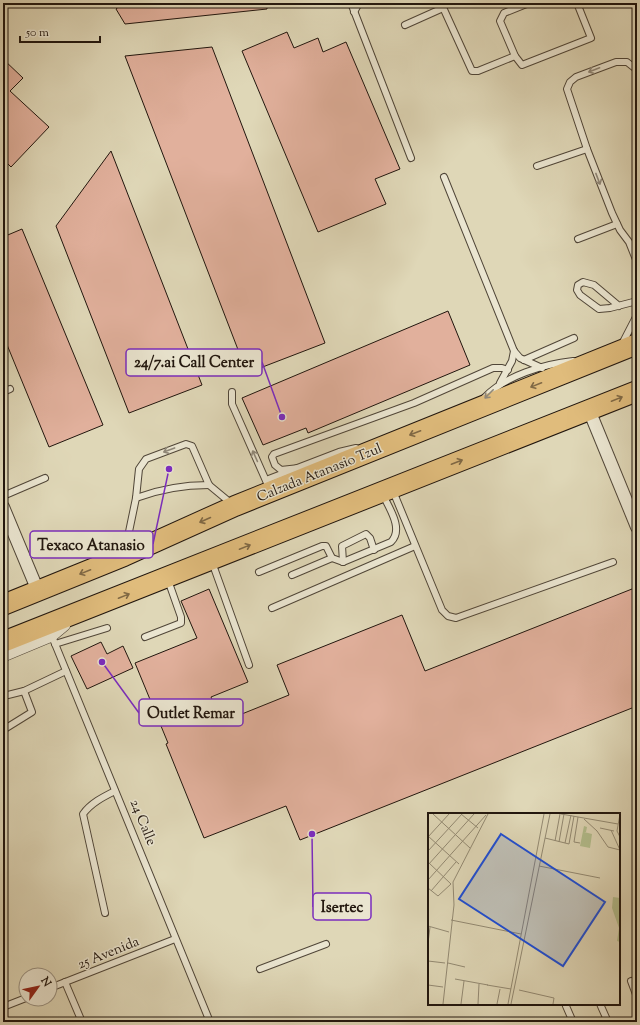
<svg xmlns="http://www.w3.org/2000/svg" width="640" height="1025" font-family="'Sorts Mill Goudy',serif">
	<rect width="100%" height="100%" fill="#dfd7b7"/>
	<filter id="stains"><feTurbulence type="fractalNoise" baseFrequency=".005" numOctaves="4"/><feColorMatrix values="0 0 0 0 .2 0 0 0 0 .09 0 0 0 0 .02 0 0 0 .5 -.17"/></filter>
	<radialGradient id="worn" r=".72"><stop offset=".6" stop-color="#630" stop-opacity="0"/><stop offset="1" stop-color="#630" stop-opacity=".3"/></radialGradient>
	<g fill="#e1b09c" stroke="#21160e">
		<path d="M123,3H267V9L125,24L116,9Z"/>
		<path d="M287,32L294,48L318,38L323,52L346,42L400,169L375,179L386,204L318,232L242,51Z"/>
		<path d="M212,47L325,343L247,373L125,56Z"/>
		<path d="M3,59L23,78L10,91L49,127L11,167L3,159Z"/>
		<path d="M111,151L202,385L129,413L56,226Z"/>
		<path d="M22,229L103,425L49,447L3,335V237Z"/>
		<path d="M448,311L470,365L308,433L306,428L263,445L242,398Z"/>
		<path d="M637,587V706L300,840L286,806L204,838L166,744L168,743L135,663L197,638L181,601L209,589L248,682L211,697L222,722L289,695L277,665L402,615L425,671Z"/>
		<path d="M101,642L107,654L123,646L133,668L87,689L71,656Z"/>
	</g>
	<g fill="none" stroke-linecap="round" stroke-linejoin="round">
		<defs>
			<g id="service">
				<path d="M351,3L411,158"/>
				<path d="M441,3L472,71H478L515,56"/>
				<path d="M529,3L504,13L500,21L515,56L522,65L591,38L577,3"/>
				<path d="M354,12L359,3"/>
				<path d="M405,25L443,8"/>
				<path d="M637,70L627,62H616L576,77L570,82L567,89L587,149L612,213L620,230L629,242L637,262"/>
				<path d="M537,166L587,149"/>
				<path d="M444,177L514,351L520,358L542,368"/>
				<path d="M578,239L617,224"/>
				<path d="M619,306L594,285L583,282L578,285L577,290L580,295L599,309L610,308L637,301"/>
				<path d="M622,344L637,315"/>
				<path d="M524,360L574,338"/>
				<path d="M500,383L512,361L514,351"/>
				<path d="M3,392L10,389"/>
				<path d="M232,392V404L267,483"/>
				<path d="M485,397C505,376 544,364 573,361"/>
				<path d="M299,468L281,470L275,465L272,457L274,454L414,403L493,368H502L508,370"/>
				<path d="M266,480L339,452L356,448"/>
				<path d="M393,491L442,610L448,616L456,618L613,562"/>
				<path d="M3,496L45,478"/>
				<path d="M136,498C160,489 183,485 209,485"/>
				<path d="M125,551L136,498L139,469L146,459L186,444L192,446L209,485L232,504"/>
				<path d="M212,562L249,665"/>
				<path d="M343,562L342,546L366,534L370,538L374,550"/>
				<path d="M259,572L322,546H326L332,558L343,562L391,542C404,529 389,508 383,495"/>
				<path d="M292,575L332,558"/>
				<path d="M272,608L415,546"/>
				<path d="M51,634L210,1022"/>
				<path d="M145,637L181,623V617L168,580"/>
				<path d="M55,644L107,628"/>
				<path d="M3,693L8,695L24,691L66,671"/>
				<path d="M3,730L32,712L24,691"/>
				<path d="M105,913L83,814C91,803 103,797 115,791"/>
				<path d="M260,969L326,944"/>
				<path d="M631,981L637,997"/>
				<path d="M65,982L82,1022"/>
				<path d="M50,988L175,939"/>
				<path d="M600,1004L608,1022"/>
				<path d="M566,1006L573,1022"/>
				<path d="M3,1007L26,998"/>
			</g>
			<g id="minor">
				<path d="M589,410L637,527"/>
				<path d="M3,507L38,591"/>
			</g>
			<path id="tertiary" d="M3,654L51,634L63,624"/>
			<g id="primary">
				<path d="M3,605L124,556L235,506L637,344"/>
				<path d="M3,642L637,391"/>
			</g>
		</defs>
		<use href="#service" stroke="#504638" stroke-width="8"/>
		<use href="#minor" stroke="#504638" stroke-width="14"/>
		<use href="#tertiary" stroke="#504638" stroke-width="16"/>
		<use href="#primary" stroke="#21160e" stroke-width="22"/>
		<use href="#service" stroke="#eae5d0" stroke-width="6"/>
		<use href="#minor" stroke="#eae5d0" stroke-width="12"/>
		<use href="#tertiary" stroke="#eae5d0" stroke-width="15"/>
		<use href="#primary" stroke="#e0bc7c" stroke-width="20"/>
	</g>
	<defs><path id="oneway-shaft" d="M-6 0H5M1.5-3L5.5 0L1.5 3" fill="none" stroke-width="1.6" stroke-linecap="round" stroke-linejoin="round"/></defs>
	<g stroke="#908879">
		<use href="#oneway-shaft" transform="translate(594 70) rotate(159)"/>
		<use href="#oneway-shaft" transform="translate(598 179) rotate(69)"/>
		<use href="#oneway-shaft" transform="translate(489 394) rotate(135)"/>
		<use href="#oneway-shaft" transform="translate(169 450) rotate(160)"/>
		<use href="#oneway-shaft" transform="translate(255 456) rotate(-114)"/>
	</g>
	<g stroke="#806945">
		<use href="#oneway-shaft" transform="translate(536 385) rotate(158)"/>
		<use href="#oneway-shaft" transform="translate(617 399) rotate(-22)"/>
		<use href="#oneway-shaft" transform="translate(415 433) rotate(159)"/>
		<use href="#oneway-shaft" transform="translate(457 462) rotate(-21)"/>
		<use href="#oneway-shaft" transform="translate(205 520) rotate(156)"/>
		<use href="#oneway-shaft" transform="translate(245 547) rotate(-22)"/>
		<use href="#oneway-shaft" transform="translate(85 572) rotate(158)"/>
		<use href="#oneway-shaft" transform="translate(124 596) rotate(-22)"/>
	</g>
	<g text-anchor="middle" stroke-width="3" stroke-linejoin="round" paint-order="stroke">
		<g font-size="14" fill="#21160e" stroke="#eae5d0">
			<text transform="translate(319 472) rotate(-22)" y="5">Calzada Atanasio Tzul</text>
			<text transform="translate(144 822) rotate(68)" y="5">24 Calle</text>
			<text transform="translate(108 952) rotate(-22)" y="5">25 Avenida</text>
		</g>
	</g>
	<g transform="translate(428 813)">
		<rect width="192" height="192" fill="#dfd7b7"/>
		<path d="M156,13L159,14L158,19H156L164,21L162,35L152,33ZM185,84L192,85V129L189,128L191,115L184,95Z" fill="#b3be8d"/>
		<path fill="none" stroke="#938a73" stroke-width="1" d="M5,1L42,35M33,1L50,15M133,1L190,11M192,1L189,18L192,24M150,4L146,29L152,30M156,6L169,18L180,34L192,37M172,15L186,18M183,17L192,37M0,23L31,51M0,24L21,1M117,25L141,31L146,3M127,28L132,1M131,29L136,1M137,30L143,2M0,38L34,1M0,49L23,71M0,52L46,1M111,53L172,65M0,67L58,2M0,75L10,83L23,71M3,78L28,49M23,107L93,121M0,113L21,119M0,130L2,114M0,148L17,150M20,150L37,154M27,166L60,172M0,172L15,174M59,172L83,176M91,177L126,185L125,191M15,191L26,92L25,69L60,1M33,191L36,168M50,191L51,171M69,191L72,176M80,191L116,1M83,191L122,1"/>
		<path fill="#1d4ed8" fill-opacity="0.15" stroke="#1d4ed8" stroke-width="2" d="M73,21L177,89L135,153L31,86Z"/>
		<rect width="192" height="192" fill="none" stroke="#21160e" stroke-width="2"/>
	</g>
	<path fill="none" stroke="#7b2cbf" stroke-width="1.5" d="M282 417L262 362M169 469L153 544M102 662L139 713M312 834L313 907"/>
	<g fill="#7b2cbf" stroke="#eae5d0" stroke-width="1.5">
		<circle cx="282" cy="417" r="4"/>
		<circle cx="169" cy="469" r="4"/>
		<circle cx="102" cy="662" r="4"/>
		<circle cx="312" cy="834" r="4"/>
	</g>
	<g fill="#eae5d0" stroke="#7b2cbf" stroke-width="1.5">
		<rect x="126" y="349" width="136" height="27" rx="4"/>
		<rect x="30" y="531" width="123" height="27" rx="4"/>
		<rect x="139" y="699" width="104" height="27" rx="4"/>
		<rect x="313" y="893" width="58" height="27" rx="4"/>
	</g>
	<g font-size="15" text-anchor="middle" font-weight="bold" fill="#21160e">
		<text x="194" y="367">24/7.ai Call Center</text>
		<text x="91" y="550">Texaco Atanasio</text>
		<text x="191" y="718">Outlet Remar</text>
		<text x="342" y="912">Isertec</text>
	</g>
	<rect width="640" height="1025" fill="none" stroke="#dfd7b7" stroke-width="16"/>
	<rect x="4" y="4" width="632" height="1017" fill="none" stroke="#21160e" stroke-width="2"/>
	<rect x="8" y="8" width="624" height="1009" fill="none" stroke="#21160e"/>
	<g transform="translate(38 987) rotate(57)"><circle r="19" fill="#eae5d0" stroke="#9a9282"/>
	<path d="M0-3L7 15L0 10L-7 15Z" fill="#8f2418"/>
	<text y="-6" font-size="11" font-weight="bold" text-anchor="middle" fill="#21160e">N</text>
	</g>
	<path d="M20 36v6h80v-6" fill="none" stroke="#21160e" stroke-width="2"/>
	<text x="26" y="36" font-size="12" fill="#21160e" stroke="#eae5d0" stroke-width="3" paint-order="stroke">50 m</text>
	<rect width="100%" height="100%" filter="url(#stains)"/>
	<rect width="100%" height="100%" fill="url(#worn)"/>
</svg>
